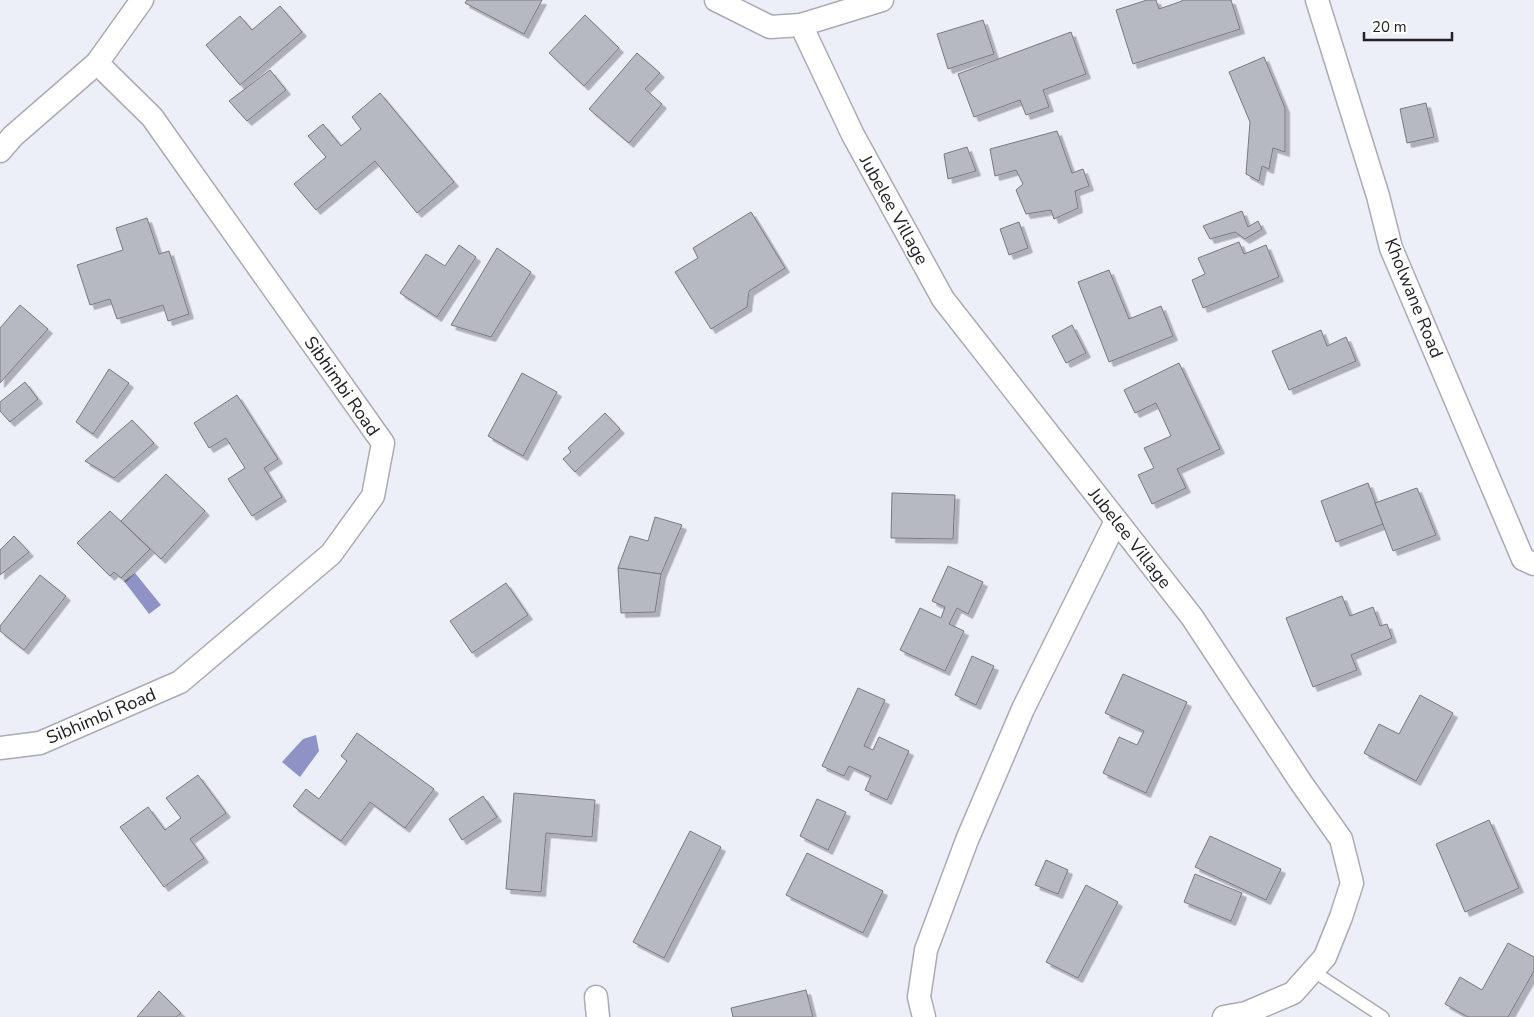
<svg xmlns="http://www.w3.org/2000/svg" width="1534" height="1017" font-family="'Nunito Sans',sans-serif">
	<defs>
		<filter id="shadow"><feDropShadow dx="4.5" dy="4.5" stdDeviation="0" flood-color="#0004"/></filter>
	</defs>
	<rect width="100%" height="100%" fill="#eceef8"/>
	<g fill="#8e92c5">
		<path d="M135,573L161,605L149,614L124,581Z"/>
		<path d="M316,735L319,751L300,777L282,762L303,739Z"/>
	</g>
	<g fill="#b6b8c2" stroke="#787983" filter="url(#shadow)">
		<path d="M467,0H542L524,34L465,3Z"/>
		<path d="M1147,0H1156L1159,9L1182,1V0H1231L1240,29L1133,64L1116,10Z"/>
		<path d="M280,6L302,32L240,85L206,45L240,16L252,30Z"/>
		<path d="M585,15L619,48L584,86L549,53Z"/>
		<path d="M983,20L994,54L948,69L937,34Z"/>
		<path d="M1071,32L1086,74L1043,90L1049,107L1026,115L1020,100L974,117L958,74Z"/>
		<path d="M637,53L660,73L645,89L662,104L629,143L589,109Z"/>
		<path d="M1264,57L1285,108V152L1273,148L1269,169L1262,166L1259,181L1246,174L1250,122L1229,72Z"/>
		<path d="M270,70L286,90L247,121L229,101Z"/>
		<path d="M380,93L454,182L417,213L375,161L316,210L294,184L326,157L308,136L323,124L341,146L361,129L352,117Z"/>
		<path d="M1426,103L1434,137L1407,143L1400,109Z"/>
		<path d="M1057,131L1072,173L1083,169L1089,186L1075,191L1078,208L1054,219L1051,210L1026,214L1016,190L1023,184L1016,170L995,176L990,149Z"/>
		<path d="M967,147L976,171L948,179L944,154Z"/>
		<path d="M1242,211L1248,227L1258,221L1262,229L1245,239L1235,232L1210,239L1203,226Z"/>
		<path d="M751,212L785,268L749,291L747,307L711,329L675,272L698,258L693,248Z"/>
		<path d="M147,218L159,254L169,251L189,314L168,321L163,305L117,319L110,299L90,305L77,265L123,250L116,228Z"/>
		<path d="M1019,222L1028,248L1009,255L1000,229Z"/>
		<path d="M1239,242L1244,254L1266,245L1279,277L1203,308L1192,280L1205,274L1198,258Z"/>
		<path d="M459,245L476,257L437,317L400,293L426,254L445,266Z"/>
		<path d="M497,248L531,272L491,337L451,325Z"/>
		<path d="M1109,270L1129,319L1161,306L1173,336L1109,362L1078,282Z"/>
		<path d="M20,305L48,329L0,383V328Z"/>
		<path d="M1072,325L1086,353L1066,363L1052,336Z"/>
		<path d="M1321,330L1327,346L1346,337L1356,361L1289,390L1272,351Z"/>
		<path d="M1179,363L1220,449L1177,469L1186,488L1152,504L1138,475L1154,468L1144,448L1171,436L1156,403L1135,413L1124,390Z"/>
		<path d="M109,369L129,383L93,434L76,422Z"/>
		<path d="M522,373L557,392L523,456L488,436Z"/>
		<path d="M25,382L38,399L10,422L0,411V402Z"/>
		<path d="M237,395L278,459L264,468L282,497L252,516L228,479L245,468L226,438L209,448L194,423Z"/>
		<path d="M605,413L620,429L575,472L563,459L571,452L568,448Z"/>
		<path d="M132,420L154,443L114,478L85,461Z"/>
		<path d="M166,474L205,511L161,559L121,521Z"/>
		<path d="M1368,483L1383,524L1336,542L1321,501Z"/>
		<path d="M1417,488L1436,535L1393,551L1375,503Z"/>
		<path d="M892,493L955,495L953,539L891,538Z"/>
		<path d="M110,511L150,549L121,578L114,572L110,576L77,543Z"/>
		<path d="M655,517L682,525L661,574L618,568L630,536L648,541Z"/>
		<path d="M14,536L29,552L0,575V550Z"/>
		<path d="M948,566L983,582L968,614L957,608L949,624L964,631L945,671L900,650L920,608L941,618L945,607L932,601Z"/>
		<path d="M618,568L661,574L655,612L621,613Z"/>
		<path d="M40,575L66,596L24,650L0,631V626Z"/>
		<path d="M506,583L528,615L472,653L450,621Z"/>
		<path d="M1342,596L1350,616L1373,607L1380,626L1387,624L1392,638L1351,655L1357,670L1313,687L1286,618Z"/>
		<path d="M972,656L994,666L976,705L955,695Z"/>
		<path d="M1123,674L1187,702L1146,793L1103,773L1119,737L1137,745L1144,731L1105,713Z"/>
		<path d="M858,688L885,700L864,746L873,750L879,737L909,751L887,800L865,790L871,776L849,766L844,776L822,766Z"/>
		<path d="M1420,695L1453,713L1416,781L1364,753L1379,724L1399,734Z"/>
		<path d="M357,733L434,789L405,828L370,802L341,841L293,806L306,789L319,799L347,761L341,756Z"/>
		<path d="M198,775L226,813L190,839L204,858L164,887L120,827L148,807L165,830L181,818L166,798Z"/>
		<path d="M514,793L595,800L592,837L546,833L541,892L506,889Z"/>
		<path d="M483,796L497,817L462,840L449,819Z"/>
		<path d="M817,799L846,812L828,850L800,836Z"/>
		<path d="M1489,820L1519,888L1465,912L1436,844Z"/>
		<path d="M690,831L721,847L664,958L633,942Z"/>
		<path d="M1210,836L1281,869L1266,900L1195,867Z"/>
		<path d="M807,853L883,891L863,933L786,895Z"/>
		<path d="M1046,860L1068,870L1058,894L1035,885Z"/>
		<path d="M1195,874L1242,893L1231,921L1184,902Z"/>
		<path d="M1086,885L1118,902L1078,978L1046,962Z"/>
		<path d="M1508,943L1534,957V971L1508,1017H1468L1445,1004L1460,977L1482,990Z"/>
		<path d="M806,990L813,1017H733L731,1008Z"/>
		<path d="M159,991L181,1013L176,1017H137Z"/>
	</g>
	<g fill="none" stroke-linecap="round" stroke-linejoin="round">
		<defs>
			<path id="lane" d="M1313,971L1383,1017"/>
			<g id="street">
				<path d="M716,0L770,27L801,25L882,0"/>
				<path d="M1317,0L1378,196L1391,248L1523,559L1534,564"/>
				<path d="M801,25L853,135L943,299L1192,617L1302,784L1341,839L1352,883L1341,917L1325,957L1293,993L1246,1013L1224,1017"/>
				<path d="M0,151L13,136L97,63L142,0"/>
				<path d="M0,748L40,743L180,682L331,554L373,496L383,443L152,117L97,63"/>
				<path d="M596,997L598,1017"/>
				<path d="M924,1017L919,997L926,950L967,840L1023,709L1116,521"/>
			</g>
		</defs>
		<use href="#lane" stroke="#aaabb5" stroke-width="14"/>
		<use href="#street" stroke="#aaabb5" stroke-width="25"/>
		<use href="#lane" stroke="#fff" stroke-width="11"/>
		<use href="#street" stroke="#fff" stroke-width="22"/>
	</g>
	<g text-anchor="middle" stroke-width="4" stroke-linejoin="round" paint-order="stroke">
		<g font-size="18" fill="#222226" stroke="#fff">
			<text transform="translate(894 210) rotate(61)" y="6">Jubelee Village</text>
			<text transform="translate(1414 298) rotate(68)" y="6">Kholwane Road</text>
			<text transform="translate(342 386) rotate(55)" y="6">Sibhimbi Road</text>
			<text transform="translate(1130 538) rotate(52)" y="6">Jubelee Village</text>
			<text transform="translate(101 716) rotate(-23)" y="6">Sibhimbi Road</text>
		</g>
	</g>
	<path d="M1364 32v8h88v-8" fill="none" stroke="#222226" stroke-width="2.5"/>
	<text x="1372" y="32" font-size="15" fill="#222226" stroke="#ffffff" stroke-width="4" paint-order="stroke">20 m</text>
</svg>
